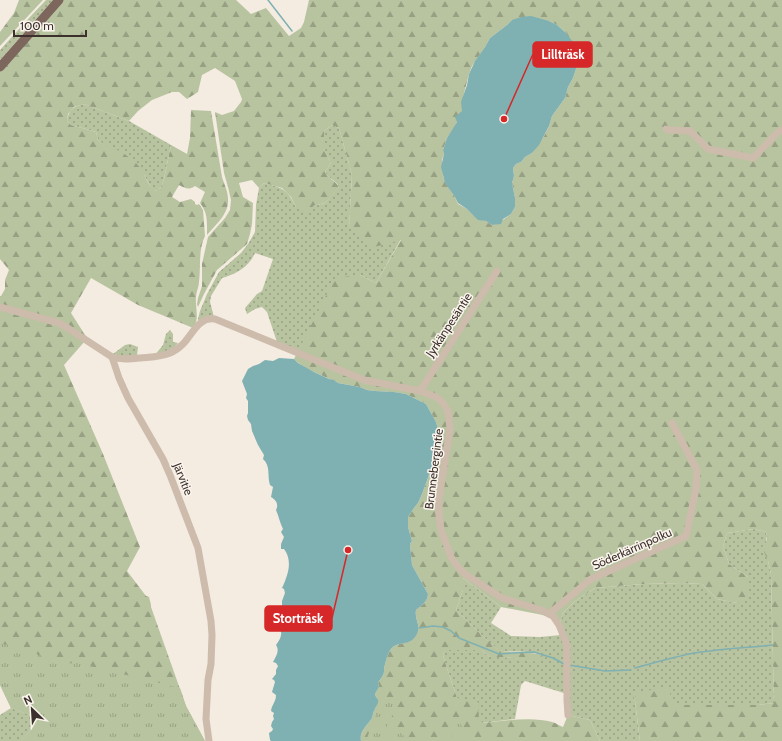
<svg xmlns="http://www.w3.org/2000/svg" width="782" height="741" font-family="Cabin,sans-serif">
	<defs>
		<pattern id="grass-dots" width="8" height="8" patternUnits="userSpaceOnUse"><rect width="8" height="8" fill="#b8c4a0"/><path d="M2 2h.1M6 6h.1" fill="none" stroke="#97a083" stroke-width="1.8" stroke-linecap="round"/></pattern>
		<pattern id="forest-firs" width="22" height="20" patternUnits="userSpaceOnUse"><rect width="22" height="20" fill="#b8c4a0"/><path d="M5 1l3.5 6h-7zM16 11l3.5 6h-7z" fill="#97a083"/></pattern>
		<pattern id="park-tufts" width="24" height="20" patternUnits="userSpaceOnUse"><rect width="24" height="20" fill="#b8c4a0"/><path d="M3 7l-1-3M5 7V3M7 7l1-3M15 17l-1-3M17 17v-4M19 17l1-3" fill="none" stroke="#97a083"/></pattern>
	</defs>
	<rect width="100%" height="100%" fill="#f4ebe1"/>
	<g fill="url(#grass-dots)">
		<path d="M46,0H53L0,60V50L29,18Z"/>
		<path d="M84,104L129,121L171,145L164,179L161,187L156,191L152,189L144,175L98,140L96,132L86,129L71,125L67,121C69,109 73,107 84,104Z"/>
		<path d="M332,125L339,128L352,175L349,227L401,239L376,283L360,275L296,355L279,348L267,312L262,307L255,309L247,314L245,308L257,294L262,291L273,259L255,253C249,267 236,274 222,278L211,296L210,302L214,317L199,322L198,319L200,311L207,294L219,272L241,253L248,244L255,232L256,205L259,188L264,183C283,188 287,189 296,207L313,206L325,203L339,187C335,179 328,179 325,172L331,163L324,149V131Z"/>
		<path d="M170,330L173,334V342L178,343L173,349L155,355L163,345L166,334Z"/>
		<path d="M130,344L138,347L137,355L125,357L113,354L125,345Z"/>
		<path d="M754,529L766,532L768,561L771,574L774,703L758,705H671L634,693L640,741H600L590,720L568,715L567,694L525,681L521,685L515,719L482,723L457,698L444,659L443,655L445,649L481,650L490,657H504L537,661L543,655C530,650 516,653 502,651C495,650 464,617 456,610L463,590V578L501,607L491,623L511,636L540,637L561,635L559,625L563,613L574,602L595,588L643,584L682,583L702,584L717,599L737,603L748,577L729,564L723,546L727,533Z"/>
		<path d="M11,708L36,717L37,723L21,741H0V715Z"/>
	</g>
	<g fill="url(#forest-firs)" fill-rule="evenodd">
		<path d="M19,0H43L0,46V32L14,13Z"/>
		<path d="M63,0H236L251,14L266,8L289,36L301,28L304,22L309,0H782V741H640L634,693L669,687L672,705H758L774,703L771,574L768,561L762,547L767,541L766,532L754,529L727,533L723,546L729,564L748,577V599L737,603L717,599L702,584L682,583L643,584L595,588L574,602L563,613L559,625L548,616L501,607L463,578V590L456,610C464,617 495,650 503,651C516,654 528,651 543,655L538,662L504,657H490L481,650H445L443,655L444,659L457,698L478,702L479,719L483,723C503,721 532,716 552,722C556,723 560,726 563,727L568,715L590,720L600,741H361C359,731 367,726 372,718C373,715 373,712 375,709C376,706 378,703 378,700C377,698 375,696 375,694L379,687L378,683C379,680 382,678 383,675C384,673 384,672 384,669C385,664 388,652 391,649C397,641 409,646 415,636C423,626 414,621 416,610C421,606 428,601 428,594L412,565L410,544L412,541L408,527V517L414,508L418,503L422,494L425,486L430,472L435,463L440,449L441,440L436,422L426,404L406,394L393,392L375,391L367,390L360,387L338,383C335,380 331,380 327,378C315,372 303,368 294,359L335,278L360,275L376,283L401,240L370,248L349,227L352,175L339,128L332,125L324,131V149L331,163L325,172C328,179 335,180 339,187L336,191L325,203L313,206L308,216L296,207L291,197L282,188L264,183L259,188L252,180L239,183L243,197L253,203L252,224L250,234L247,244L217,270L204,294L198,307L197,304L198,298L202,286V264L208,237L225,218L230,210L231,200L228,187L224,173L215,112L222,115L234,111L241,102L242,99L235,81L215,68L202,75L198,92L187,99L179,92H172L152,100L138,111L129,121L84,104L74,107L68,114L67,121L71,125L86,129L96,132L98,140C106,146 115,148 123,153C128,156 132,160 136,163C144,171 147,186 156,191L161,187L164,179L171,145L187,154L190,138L191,110L211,111L222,177C224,184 228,191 228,199C229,214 216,224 207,235C207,222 208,213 200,203L205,192L195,186C189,190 186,189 179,185L172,197L180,202L191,199L195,202V204L197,205L199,204L203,210L205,236C198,250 201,267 199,282C199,287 196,292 196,297C195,307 200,320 193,328L138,305L91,278L71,313L87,338L65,323L0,306V296H1L5,289V280L9,270L0,259V71ZM512,20L549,21L557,25L566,33L576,52V69L573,78L568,87L565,98L552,116L549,126L544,136L532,153L525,157L521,162L516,164L513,168L514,176L512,183L515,198V207L511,214L497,224L492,225L486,221L478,219L467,209L458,204L455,197L445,182L443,176L442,160L444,154L443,150L447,138L454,128L462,111L464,93L469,74L472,66L485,47L490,38L507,25Z"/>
		<path d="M0,308L53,322L85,341L64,365L103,454L140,547L127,571L146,596L149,597L151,605V607L186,706L205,741H21L37,723L36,717L11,708L0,685Z"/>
	</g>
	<g fill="url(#park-tufts)">
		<path d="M0,644L25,647L54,664L77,663L180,688L186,706L205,741H21L37,723L36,717L11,708L0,685Z"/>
		<path d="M377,697L398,702V704L385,730L400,732L409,741H366L375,716Z"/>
		<path d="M458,719L470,741H450Z"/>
	</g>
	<g fill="#7fb0b2">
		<path d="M531,16L549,21L557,25L566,33L573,42L576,52V69L573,78L568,87L565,98L552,116L549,126L539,145L532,153L525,157L521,162L516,164L513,168L514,176L512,183L515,198V207L511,214L503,219L501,224L492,225L486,221L478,220L467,209L458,203L455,197L445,183L441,167L444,154L443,150L447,138L457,122L455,117L462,111L461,102L467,85L469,74L475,61L485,47L490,38L507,25L512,20L521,17Z"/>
		<path d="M279,358L294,359L298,363L314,372L329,379L334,380L338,383L360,387L367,390L375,391L394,392L406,394L426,404L436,422L441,440L440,449L435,463L430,472L425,486L422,494L418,503L414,508L408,517V527L412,541L410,544L412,565L428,594C428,601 421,606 416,610C414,621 423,626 415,637C409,646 397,641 391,649C388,652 385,664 384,669C384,672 384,673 383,675C382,678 379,680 378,683L379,687L375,694C375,696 377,698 378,700C379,703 376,706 375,709C373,712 373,715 372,718C367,726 359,731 361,741H271L270,740L269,733L272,731L273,729L271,726L272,722L274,719L273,716L274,713L271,711C272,704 276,702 276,695L272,692L275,682L274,680L272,679L276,674V670L278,666L276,663L273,662C276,656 280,651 276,645C279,641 282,636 281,632C281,625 277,624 282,618V601L285,593L284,589L282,588C288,575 293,561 284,549H281V544L284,537L281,532L283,529C280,523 279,517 276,510C279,504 276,500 271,497L273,487L270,485C267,476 271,466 263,459L264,455L258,445L252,431L251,424L248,420L247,416L248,413V401L246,398L247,394L242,381L248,369L253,366L259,364L265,360L273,361Z"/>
	</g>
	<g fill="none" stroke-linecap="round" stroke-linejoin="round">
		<g stroke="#7fb0b2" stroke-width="1.5">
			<path d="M268,0L292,31"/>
			<path d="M419,628L433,626L443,627L451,631L459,638L499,654L512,653L534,652L553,658L564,664"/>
			<path d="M569,665L605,671L631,670"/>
			<path d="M635,668C653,663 671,658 689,654C717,649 745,648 773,645"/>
		</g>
		<g stroke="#cdbbac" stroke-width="7">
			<path d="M666,129L669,130L690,131L708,149L753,158L777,133L782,130"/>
			<path d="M0,307L59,323L66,327L112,357C121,360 130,359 140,358C149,357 161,357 170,353C175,351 179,348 183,344C192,335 199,316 215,319L364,380L420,391L436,397L440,400L443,403L448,411L450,428L439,499V515L441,530L451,557L457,566L465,574L502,598L541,610L553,616L559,625L567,645V700L568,715"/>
			<path d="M112,357L119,378L128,398L163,459L170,475L198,548L211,621L212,635L211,664L208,680L206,719L209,741"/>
			<path d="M420,391L497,271"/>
			<path d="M549,614L591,579L686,536L696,489L697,470L672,423"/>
		</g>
		<path stroke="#7d675c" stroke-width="9" d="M0,67L59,0"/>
	</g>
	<g text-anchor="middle" stroke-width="3" stroke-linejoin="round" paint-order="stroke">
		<g font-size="12" fill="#3b302b" stroke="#fbf5ee">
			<text transform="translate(449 325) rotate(-57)" y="4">Jyrkänpesäntie</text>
			<text transform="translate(434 469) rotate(-83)" y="4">Brunnebergintie</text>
			<text transform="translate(183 479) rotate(68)" y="4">Järvitie</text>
			<text transform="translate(632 549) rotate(-24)" y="4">Söderkärrinpolku</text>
		</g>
	</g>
	<path fill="none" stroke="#d62828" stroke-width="1.5" d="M504 119L533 54M348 550L332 618"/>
	<g fill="#d62828" stroke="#fbf5ee" stroke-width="1.5">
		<circle cx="504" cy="119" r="4"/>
		<circle cx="348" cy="550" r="4"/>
	</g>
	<g fill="#d62828" stroke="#d62828" stroke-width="1.5">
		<rect x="533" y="42" width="59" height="25" rx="4"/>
		<rect x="265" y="606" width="67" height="25" rx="4"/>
	</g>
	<g font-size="13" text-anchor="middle" font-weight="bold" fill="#fff">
		<text x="563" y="59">Lillträsk</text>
		<text x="298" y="623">Storträsk</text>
	</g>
	<g transform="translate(32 709) rotate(335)" stroke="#fbf5ee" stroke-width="3" paint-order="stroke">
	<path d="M0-3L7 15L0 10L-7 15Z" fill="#3b302b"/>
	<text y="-6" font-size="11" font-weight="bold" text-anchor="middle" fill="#3b302b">N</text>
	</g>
	<path d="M14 30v6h72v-6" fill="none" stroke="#3b302b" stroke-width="2"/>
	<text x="20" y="30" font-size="12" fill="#3b302b" stroke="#fbf5ee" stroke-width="3" paint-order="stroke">100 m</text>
</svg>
